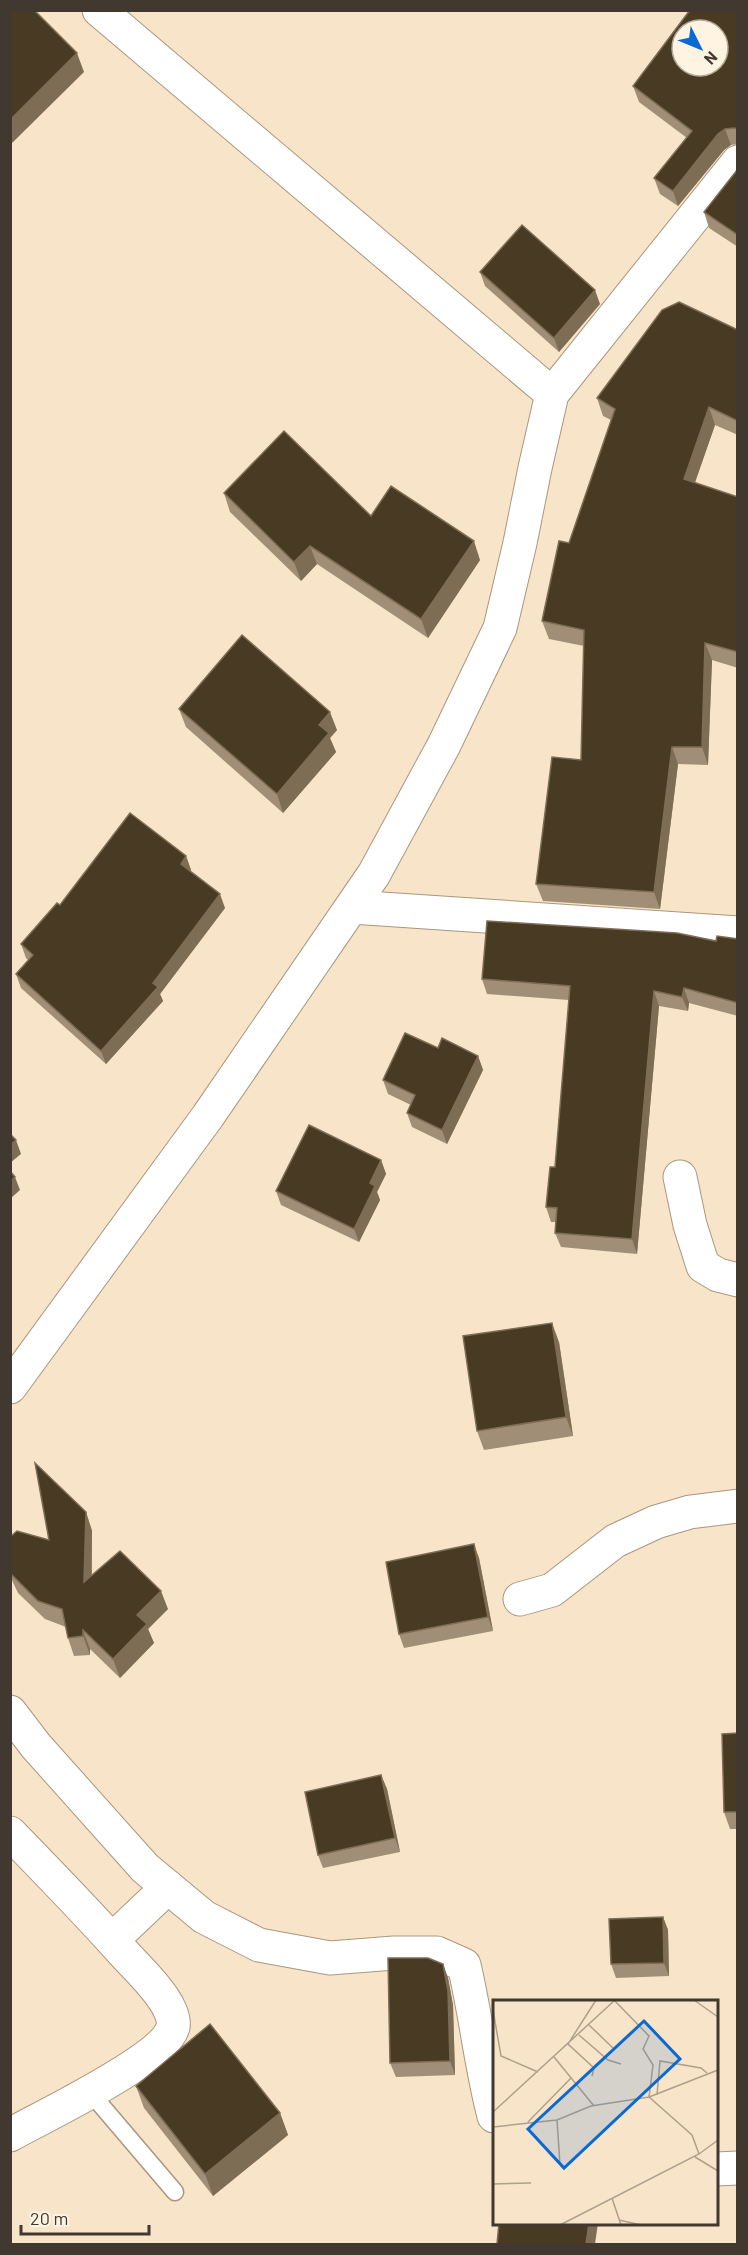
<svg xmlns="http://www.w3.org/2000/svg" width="748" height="2255" font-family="Barlow,sans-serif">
	<rect width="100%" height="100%" fill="#f8e4c9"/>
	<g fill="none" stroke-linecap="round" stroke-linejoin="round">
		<defs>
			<path id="service" d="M89,2091L175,2192"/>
			<g id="minor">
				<path d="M99,10L552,394"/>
				<path d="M352,907L738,933"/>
				<path d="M680,1177L690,1225L703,1266L718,1275L738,1280"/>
				<path d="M10,1387L208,1116L374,874L444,745L500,628L520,543L535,468L552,394L738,162"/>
				<path d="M520,1599L552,1590L615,1541L656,1522L690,1512L738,1506"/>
				<path d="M10,1712L36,1746L145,1868L204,1917L259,1945L330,1958L394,1953H437L464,1965C476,2015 481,2067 494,2116"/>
				<path d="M10,1833C47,1871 85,1910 120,1949C134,1965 151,1980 163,1998C168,2005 175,2018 173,2027C164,2060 43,2116 10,2135"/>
				<path d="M112,1940L168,1887"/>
				<path d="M716,2169L738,2168"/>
			</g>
		</defs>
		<use href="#service" stroke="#a9977e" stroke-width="19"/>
		<use href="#minor" stroke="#a9977e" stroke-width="35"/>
		<use href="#service" stroke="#fff" stroke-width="16"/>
		<use href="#minor" stroke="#fff" stroke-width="33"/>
	</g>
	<g fill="#a08f76">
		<path d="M738,10V144L731,145L724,150L678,206L660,194L654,178L687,138L639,102L633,86Z"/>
		<path d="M738,169V247L709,228L704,212Z"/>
		<path d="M480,272L600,304L559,352L485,286Z"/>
		<path d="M738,330V435L715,425L695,483L738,497V668L712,660L708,765L678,764L660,909L543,901L536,884L581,760L584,646L549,639L542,621L611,420L603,416L597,398Z"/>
		<path d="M224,493L371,516L480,560L428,638L317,564L301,581L230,512Z"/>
		<path d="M179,709L337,730L330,738L336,752L283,813L186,727Z"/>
		<path d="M186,856L191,870L190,871L225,908L160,994L163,1001L106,1064L21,988L16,974L28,960L26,958L21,944Z"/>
		<path d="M738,939V1016L689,1003L688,1011L659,1006L637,1254L561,1247L555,1233L556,1222H551L546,1207L555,1167L569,1000L487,994L482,979L716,941Z"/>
		<path d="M438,1048L478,1056L483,1070L447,1144L412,1127L407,1113L411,1105L388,1094L383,1080Z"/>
		<path d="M381,1160L386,1174L377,1192L380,1200L359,1242L281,1205L276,1191Z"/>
		<path d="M559,1342L573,1436L484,1450L477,1431Z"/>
		<path d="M86,1512L92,1531V1576L168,1609L148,1629L154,1643L120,1678L90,1649V1655L74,1656L68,1638L66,1627L45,1619L18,1593L10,1576V1537L49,1540Z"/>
		<path d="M479,1558L493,1631L404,1648L399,1634Z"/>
		<path d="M738,1733V1829H730L724,1812Z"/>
		<path d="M381,1775L387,1789L400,1852L323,1868L318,1855Z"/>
		<path d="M663,1917L668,1930L669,1976L616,1978L611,1964Z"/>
		<path d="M443,1964L448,1978L453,2005L455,2075L396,2077L390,2063Z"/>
		<path d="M136,2086L280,2113L288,2135L213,2196L144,2108Z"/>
	</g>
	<g fill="#7e6d55">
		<path d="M77,53L84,72L10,145V120Z"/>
		<path d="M725,129L731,145L724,150L678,206L673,191L718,134Z"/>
		<path d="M595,290L600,304L559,352L554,338Z"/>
		<path d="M709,407L715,425L690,496L684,479Z"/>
		<path d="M474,541L480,560L428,638L421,619Z"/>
		<path d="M310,546L317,564L301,581L294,562Z"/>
		<path d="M705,643L712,660L708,765L702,747Z"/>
		<path d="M330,712L337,730L330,738L336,752L283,813L277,794L319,725Z"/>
		<path d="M672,747L678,764L660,909L654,892Z"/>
		<path d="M186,856L191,870L186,877L181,864Z"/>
		<path d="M220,894L225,908L160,994L163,1001L106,1064L101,1051Z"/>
		<path d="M684,988L689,1003L688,1011L682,997Z"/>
		<path d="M654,991L659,1006L637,1254L632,1239Z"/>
		<path d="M478,1056L483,1070L447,1144L442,1130Z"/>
		<path d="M16,1140L21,1154L10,1163V1145Z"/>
		<path d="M381,1160L386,1174L377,1192L380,1200L359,1242L354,1229L370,1183Z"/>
		<path d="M15,1177L20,1190L10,1199V1181Z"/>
		<path d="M552,1323L559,1342L573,1436L566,1417Z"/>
		<path d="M86,1512L92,1531L91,1601L84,1582Z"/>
		<path d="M474,1544L479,1558L493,1631L488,1617Z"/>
		<path d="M161,1591L168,1609L148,1629L154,1643L120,1678L113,1659L137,1615Z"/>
		<path d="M83,1630L90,1649V1655L83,1636Z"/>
		<path d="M381,1775L387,1789L400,1852L395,1838Z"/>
		<path d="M663,1917L668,1930L669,1976L664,1963Z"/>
		<path d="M443,1964L448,1978L453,2005L455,2075L450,2061Z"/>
		<path d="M280,2113L288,2135L213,2196L205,2174Z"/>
		<path d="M589,2223H598L595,2244H586Z"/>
	</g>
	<g fill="#493a23" stroke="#7e6d55" stroke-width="1.5" fill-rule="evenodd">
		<path d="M10,10H34L77,53L10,120Z"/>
		<path d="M690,10H738V129L734,128L725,129L718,134L673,191L654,178L692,131L633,86ZM682,30H718V66H682Z"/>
		<path d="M738,169V235L704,212Z"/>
		<path d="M522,225L595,290L554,338L480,272Z"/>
		<path d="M679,302L738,330V421L709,407L684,479L738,497V652L705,643L702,747H672L654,892L536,884L552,757L581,760L584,630L542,621L559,541L569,543L615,409L597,398L662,310Z"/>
		<path d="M284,431L371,516L391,486L474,541L421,619L310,546L294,562L224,493Z"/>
		<path d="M242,635L330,712L319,725L329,733L277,794L179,709Z"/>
		<path d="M130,813L186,856L181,864L220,894L153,983L158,987L101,1051L16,974L33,955L21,944L57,903L60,905Z"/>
		<path d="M487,921L677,933L716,941L717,936L738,939V1003L684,988L682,997L654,991L632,1239L555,1233L557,1208L546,1207L550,1167H555L570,986L482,979Z"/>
		<path d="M405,1033L438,1048L442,1038L478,1056L442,1130L407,1113L415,1095L383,1080Z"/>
		<path d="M309,1125L381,1160L370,1183L375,1186L354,1229L276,1191Z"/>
		<path d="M10,1134L16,1140L10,1145Z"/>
		<path d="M10,1171L15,1177L10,1181Z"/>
		<path d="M552,1323L566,1417L477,1431L463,1336Z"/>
		<path d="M35,1463L86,1512L84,1582L120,1551L161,1591L137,1615L147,1624L113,1659L83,1630V1636L68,1638L62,1609L38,1601L10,1573V1537L17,1531L49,1540Z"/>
		<path d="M474,1544L488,1617L399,1634L386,1562Z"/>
		<path d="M738,1733V1812H724L722,1734Z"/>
		<path d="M381,1775L395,1838L318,1855L305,1792Z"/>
		<path d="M663,1917L664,1963L611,1964L609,1919Z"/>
		<path d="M388,1958H428L443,1964L448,1991L450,2061L390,2063Z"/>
		<path d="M210,2024L280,2113L205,2174L136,2086Z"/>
		<path d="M499,2223H589L586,2244H497Z"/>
	</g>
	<g transform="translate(493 2000)">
		<rect width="225" height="225" fill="#f8e4c9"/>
		<path fill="none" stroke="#afa08b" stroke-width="1.5" d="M201,0L225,17M122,1L156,36L150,49L160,65L156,97L225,70M0,10L8,56L45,72M96,25L120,48M86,35L115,60L128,64M61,57L101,106M99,76L101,68L75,44L103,0M164,95L167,61L208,68L214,73M0,112L122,0M64,120L67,165M35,122L78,78M0,127L64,120L98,106L156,97L199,135L206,154L67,225M206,154L225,140M202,157L225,171M0,184L38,183M119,198L128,225M126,220L148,225"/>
		<path fill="#0a69d2" fill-opacity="0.15" stroke="#0a69d2" stroke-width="3" d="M151,21L187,59L71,168L35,129Z"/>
		<rect width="225" height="225" fill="none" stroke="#41392f" stroke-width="3"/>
	</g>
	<rect width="748" height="2255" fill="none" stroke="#41392f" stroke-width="24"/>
	<g transform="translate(700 48) rotate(133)"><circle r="28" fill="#fff3e2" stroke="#b3a99a" stroke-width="1.5"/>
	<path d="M0-4.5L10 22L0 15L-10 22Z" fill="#0a69d2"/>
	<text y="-9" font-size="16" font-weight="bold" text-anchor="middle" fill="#41392f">N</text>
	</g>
	<path d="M21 2225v9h128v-9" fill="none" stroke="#41392f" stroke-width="3"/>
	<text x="30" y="2225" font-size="18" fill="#41392f" stroke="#fff3e2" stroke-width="4.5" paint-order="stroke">20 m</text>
</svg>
